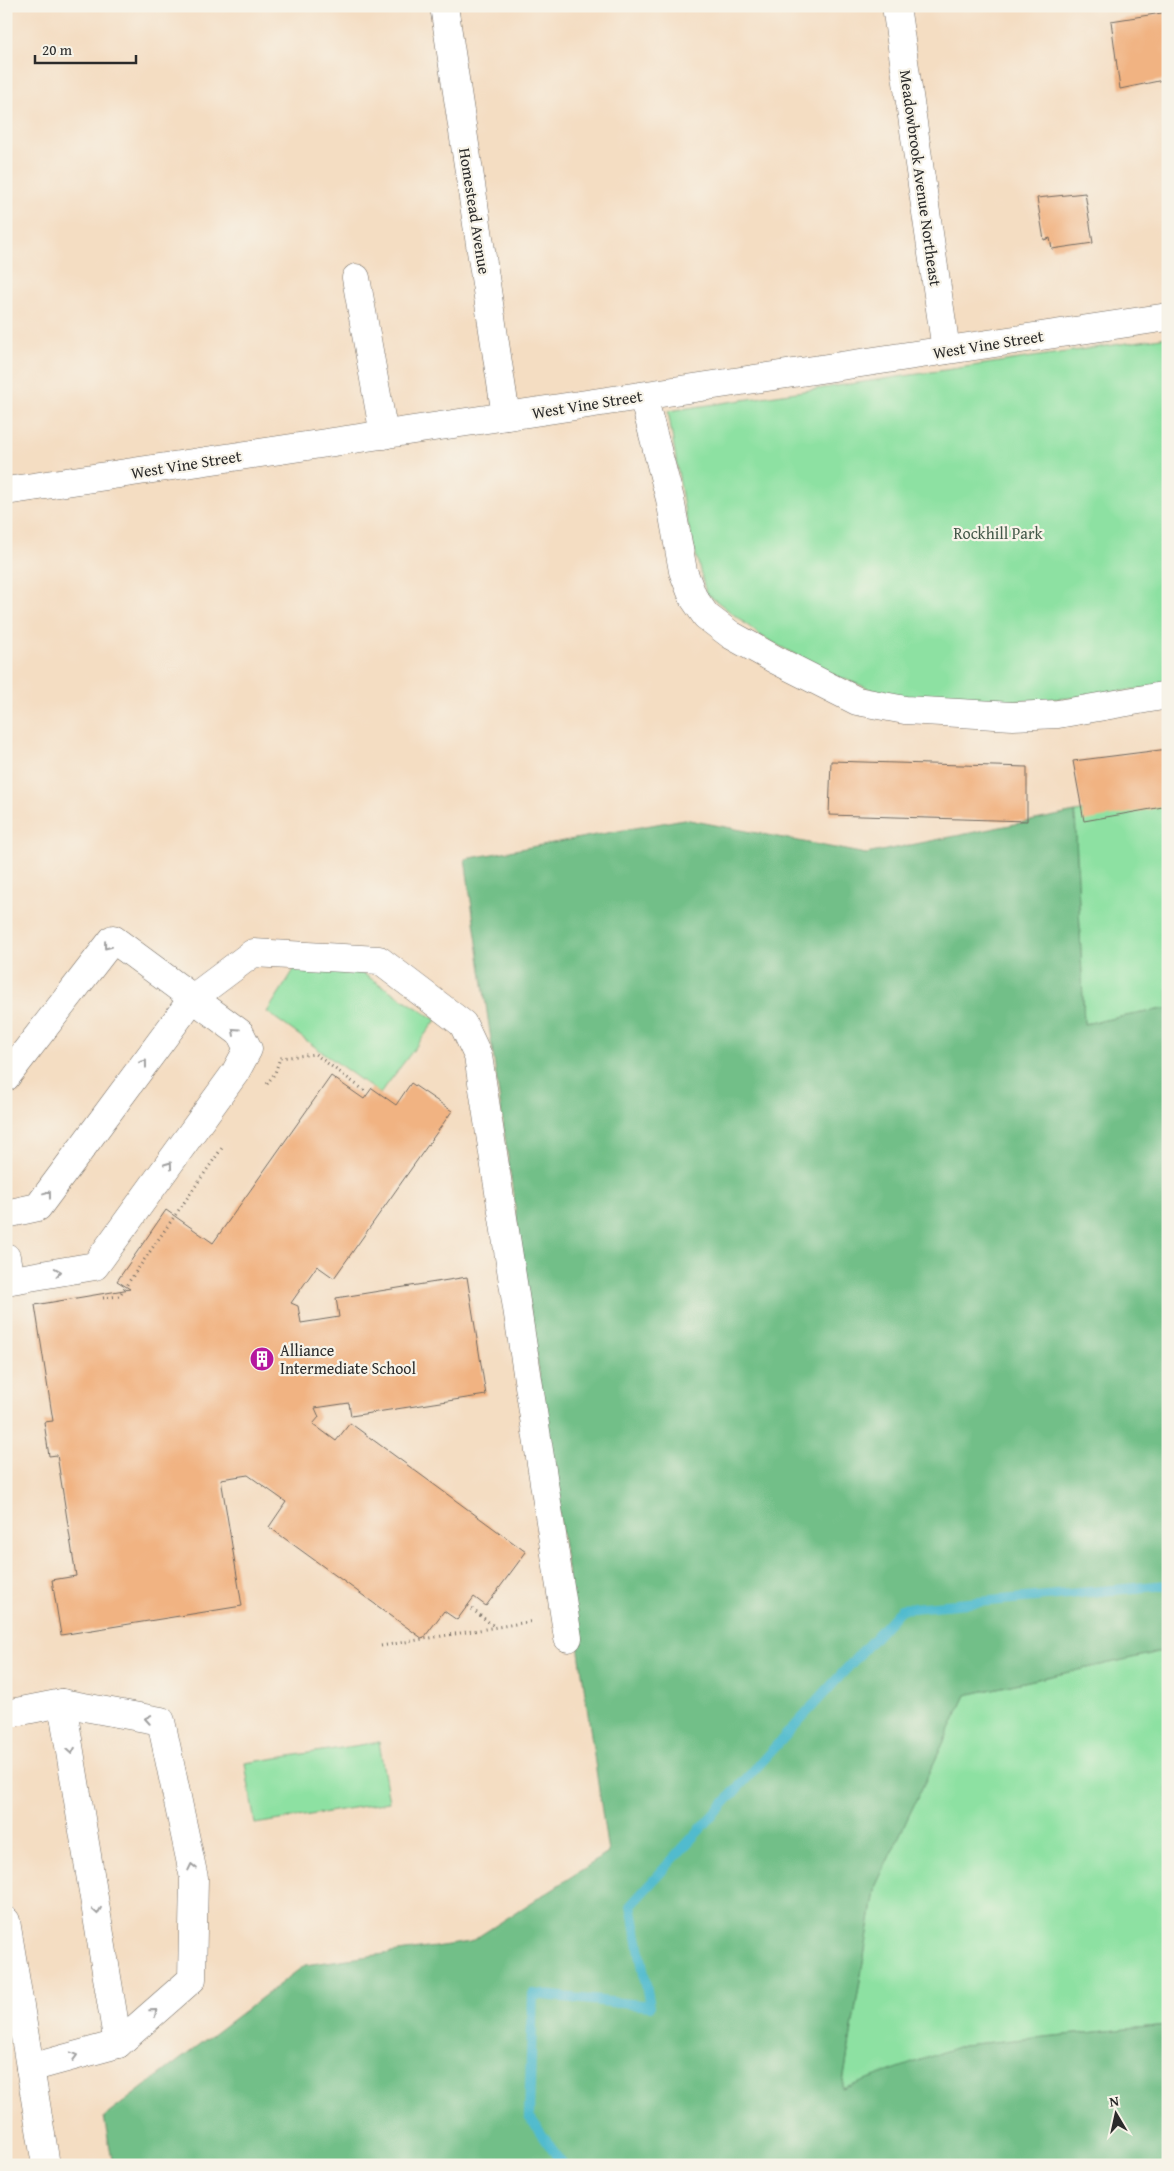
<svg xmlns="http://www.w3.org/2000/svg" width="1174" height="2171" font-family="'Gentium Book Plus',serif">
	<rect width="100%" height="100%" fill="#f7f3e8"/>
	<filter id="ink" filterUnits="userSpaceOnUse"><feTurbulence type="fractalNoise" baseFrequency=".02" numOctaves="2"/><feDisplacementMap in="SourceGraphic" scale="10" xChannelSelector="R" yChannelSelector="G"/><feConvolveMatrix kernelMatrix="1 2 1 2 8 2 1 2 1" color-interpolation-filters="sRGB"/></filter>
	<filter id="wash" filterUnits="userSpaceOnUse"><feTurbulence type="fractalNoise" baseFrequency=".0096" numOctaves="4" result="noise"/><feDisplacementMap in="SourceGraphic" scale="20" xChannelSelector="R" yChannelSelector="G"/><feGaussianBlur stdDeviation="1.12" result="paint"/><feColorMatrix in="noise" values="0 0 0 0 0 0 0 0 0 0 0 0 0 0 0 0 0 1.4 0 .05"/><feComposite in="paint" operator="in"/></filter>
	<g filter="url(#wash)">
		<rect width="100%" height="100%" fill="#f4ddc2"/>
		<g fill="#8de1a2" stroke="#5c8666">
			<path d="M1168,337V685L1071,698L984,703L897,699L831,674L761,636L706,593L685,513L668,411Z"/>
			<path d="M1168,798V1008L1084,1024L1075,812Z"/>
			<path d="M299,962L351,966L436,1020L380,1094L267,1012Z"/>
			<path d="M1168,1650V2025L963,2045L842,2089L876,1885L966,1695Z"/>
			<path d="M379,1742L389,1802L255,1824L245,1763Z"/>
		</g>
		<path fill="#72bf88" stroke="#4e755a" d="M1075,812L1084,1024L1168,1008V1650L966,1695L876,1885L842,2088L963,2045L1168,2025V2165H113L104,2117L305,1965L470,1942L608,1853L465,859L684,819L866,854Z"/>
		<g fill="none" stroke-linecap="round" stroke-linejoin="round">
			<path stroke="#51bbce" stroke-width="10" d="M563,2165L529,2116L533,1994L650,2006L631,1905L901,1609L1168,1585"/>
		</g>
		<g id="blocks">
			<g fill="#f1b382">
				<path d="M1168,12V79L1120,89L1111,21Z"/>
				<path d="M1085,193L1093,243L1052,249L1050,238L1044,240L1037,198Z"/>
				<path d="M1168,749V806L1084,821L1073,761Z"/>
				<path d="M831,761L1027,767V821L829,815Z"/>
				<path d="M331,1076L364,1099L372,1088L396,1105L411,1083L452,1111L334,1278L317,1266L291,1303L298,1306L301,1323L339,1317L336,1298L467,1277L486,1395L351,1416L349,1403L315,1408L319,1417L313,1424L336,1441L350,1423L526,1552L486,1606L474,1597L457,1620L444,1611L423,1639L269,1527L286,1502L248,1475L221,1479L242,1606L61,1635L52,1580L76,1576L57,1455L49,1456L44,1422L53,1421L35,1305L130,1289L117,1281L166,1210L213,1243Z"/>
			</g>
		</g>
	</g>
	<g filter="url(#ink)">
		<use href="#blocks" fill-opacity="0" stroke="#716960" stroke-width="1"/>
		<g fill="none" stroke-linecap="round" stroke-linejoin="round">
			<defs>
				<g id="minor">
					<path d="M444,6L506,416"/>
					<path d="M896,6L946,350"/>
					<path d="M356,278L384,435"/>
					<path d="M643,396L670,499L683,571L693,597L706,616L731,635L776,660L857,701L905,710L1013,716L1058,714L1168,695"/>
					<path d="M6,491L1168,317"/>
					<path d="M6,1077L113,939L240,1033L248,1049L235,1073L95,1266L6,1281"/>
					<path d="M6,1214L38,1207L193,998L253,953L379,960L463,1024L478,1056L568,1638"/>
					<path d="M6,1257L10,1280"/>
					<path d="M62,1703L118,2044"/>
					<path d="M6,1714L62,1703L161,1721L194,1878L192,1979L118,2044L30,2068"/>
					<path d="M6,1921L46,2165"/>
				</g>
			</defs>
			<use href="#minor" stroke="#716960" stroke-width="29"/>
			<g stroke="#716960" stroke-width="3" stroke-dasharray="1 4" stroke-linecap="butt">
				<path d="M267,1084L275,1073L280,1058L315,1054L365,1091"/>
				<path d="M103,1298L119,1296L222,1148"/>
				<path d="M468,1606L495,1627"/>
				<path d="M381,1646L534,1621"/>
			</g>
			<use href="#minor" stroke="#fff" stroke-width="28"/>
		</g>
		<defs><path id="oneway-chevron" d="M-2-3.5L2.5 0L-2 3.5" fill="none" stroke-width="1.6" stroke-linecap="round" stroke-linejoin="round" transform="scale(1.25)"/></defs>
		<g stroke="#a0a0a0">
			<use href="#oneway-chevron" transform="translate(107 946) rotate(128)"/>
			<use href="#oneway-chevron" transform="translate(235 1031) rotate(-138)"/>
			<use href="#oneway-chevron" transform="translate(144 1063) rotate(-53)"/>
			<use href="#oneway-chevron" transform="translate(169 1165) rotate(-54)"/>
			<use href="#oneway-chevron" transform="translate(48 1194) rotate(-53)"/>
			<use href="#oneway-chevron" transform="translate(58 1272) rotate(-9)"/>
			<use href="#oneway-chevron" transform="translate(148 1719) rotate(-170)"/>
			<use href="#oneway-chevron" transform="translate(71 1751) rotate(80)"/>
			<use href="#oneway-chevron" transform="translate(192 1867) rotate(-102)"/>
			<use href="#oneway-chevron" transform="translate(97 1911) rotate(81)"/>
			<use href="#oneway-chevron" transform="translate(154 2012) rotate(-41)"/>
			<use href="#oneway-chevron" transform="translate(74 2056) rotate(-15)"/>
		</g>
	</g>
	<defs>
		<symbol id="building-disc" viewBox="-11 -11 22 22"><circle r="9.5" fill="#b5179e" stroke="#f7f3e8"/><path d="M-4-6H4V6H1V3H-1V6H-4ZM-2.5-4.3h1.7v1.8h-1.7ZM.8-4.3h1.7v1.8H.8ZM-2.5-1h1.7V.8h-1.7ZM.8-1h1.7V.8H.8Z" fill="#fff"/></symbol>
	</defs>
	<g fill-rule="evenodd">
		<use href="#building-disc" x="248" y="1345" width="28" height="28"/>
	</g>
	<g text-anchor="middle" stroke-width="4.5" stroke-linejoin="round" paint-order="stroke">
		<g font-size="16" fill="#2b2b2b" stroke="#f7f3e8">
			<text transform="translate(921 178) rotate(82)" y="6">Meadowbrook Avenue Northeast</text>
			<text transform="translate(475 211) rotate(81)" y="6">Homestead Avenue</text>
			<text transform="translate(988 344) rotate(-9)" y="6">West Vine Street</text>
			<text transform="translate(587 404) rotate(-9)" y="6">West Vine Street</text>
			<text transform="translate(186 464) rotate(-9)" y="6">West Vine Street</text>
		</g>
		<g font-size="16" fill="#445849" stroke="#f7f3e8">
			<text x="998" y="539">Rockhill Park</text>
		</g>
		<g font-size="16" fill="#2b2b2b" stroke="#f7f3e8" text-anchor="start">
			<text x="280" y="1356">Alliance<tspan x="280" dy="18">Intermediate School</tspan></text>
		</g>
	</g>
	<rect width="1174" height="2171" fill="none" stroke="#f7f3e8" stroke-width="25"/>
	<g transform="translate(1116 2114) rotate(351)" stroke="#f7f3e8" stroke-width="4" paint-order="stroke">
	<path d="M0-4L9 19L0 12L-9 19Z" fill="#2b2b2b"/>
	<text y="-8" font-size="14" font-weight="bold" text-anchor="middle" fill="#2b2b2b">N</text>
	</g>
	<path d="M35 55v8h101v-8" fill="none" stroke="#2b2b2b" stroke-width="2.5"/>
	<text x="42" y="55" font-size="15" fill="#2b2b2b" stroke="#f7f3e8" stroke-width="4" paint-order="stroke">20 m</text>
</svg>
